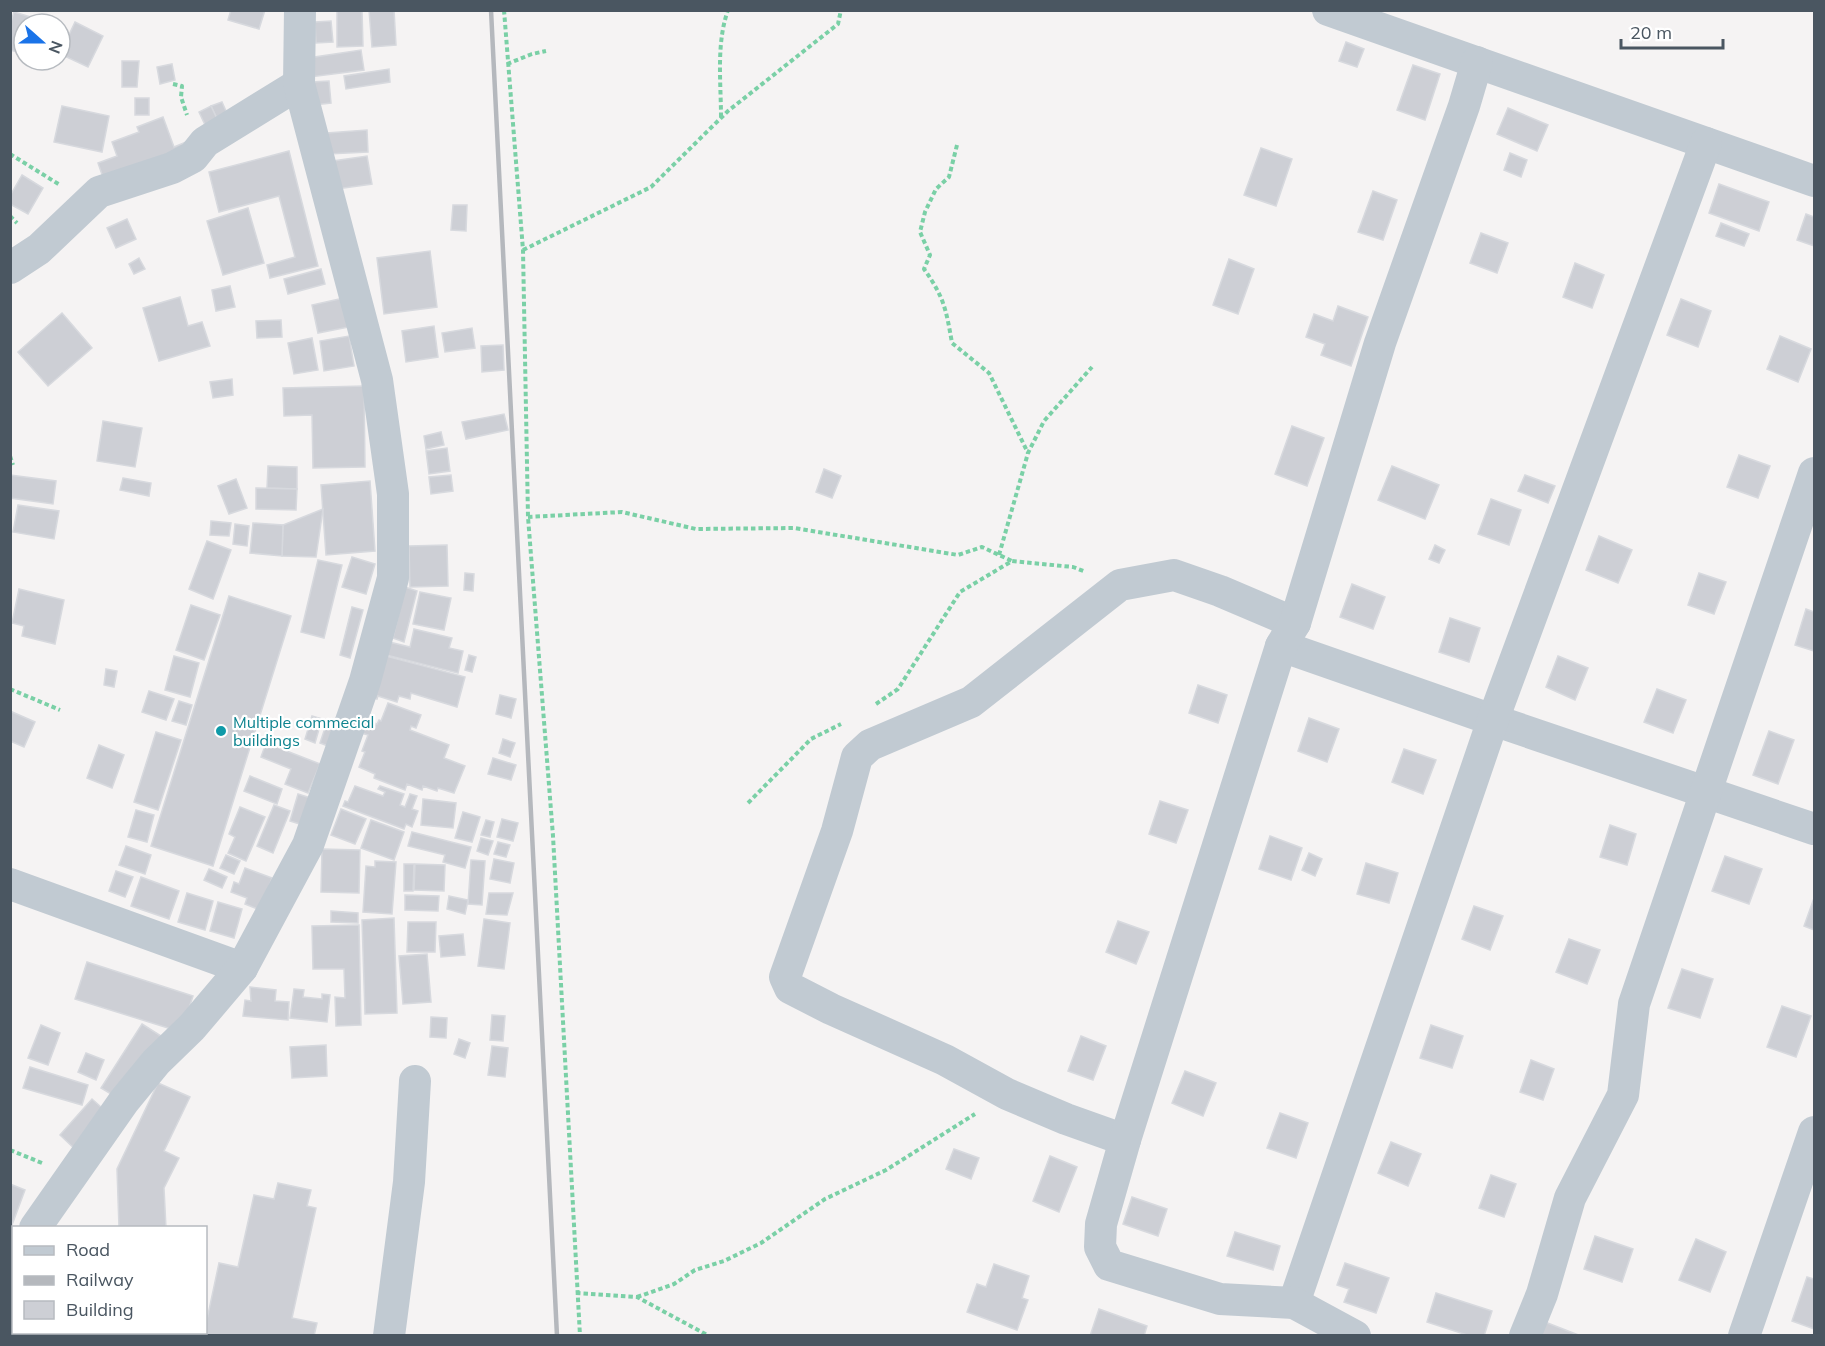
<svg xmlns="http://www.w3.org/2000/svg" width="1825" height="1346" font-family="Mulish,sans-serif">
	<rect width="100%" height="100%" fill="#f5f3f3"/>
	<g fill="#cdcfd5" stroke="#d7d9de" stroke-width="1.5">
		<path d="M231,10H265L259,29L228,20Z"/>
		<path d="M337,10H362L363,46L337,47Z"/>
		<path d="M369,10H394L396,45L372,47Z"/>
		<path d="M14,12L41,20L40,24H24V54L10,50V25Z"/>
		<path d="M331,21L333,42L316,43L315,22Z"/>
		<path d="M75,22L103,36L88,67L60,54Z"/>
		<path d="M1346,42L1364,49L1357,67L1339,61Z"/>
		<path d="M361,50L364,70L310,77L308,58Z"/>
		<path d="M122,61H139L137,87H122Z"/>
		<path d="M172,64L175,80L160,84L157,67Z"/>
		<path d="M1413,65L1440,74L1425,120L1397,110Z"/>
		<path d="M389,69L390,82L346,89L344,76Z"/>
		<path d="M329,81L331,103L314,105L311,82Z"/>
		<rect x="135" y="98" width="14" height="17"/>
		<path d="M222,102L230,120L220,125L211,106Z"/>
		<path d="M62,106L109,116L102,152L54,142Z"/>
		<path d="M211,106L219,123L207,129L199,112Z"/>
		<path d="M1508,108L1548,125L1537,151L1497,134Z"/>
		<path d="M163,117L174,147L186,142L191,157L106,186L98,163L117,156L112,142L139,132L137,127Z"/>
		<path d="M367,130L368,152L328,154L327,133Z"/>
		<path d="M1261,148L1292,159L1276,206L1244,195Z"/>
		<path d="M289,151L318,266L270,278L267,265L295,257L279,196L219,212L209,172Z"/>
		<path d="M1510,153L1527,160L1521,177L1504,170Z"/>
		<path d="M367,156L372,184L330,190L326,162Z"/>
		<path d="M22,175L43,188L28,214L10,204V196Z"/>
		<path d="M1719,184L1769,202L1759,231L1709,213Z"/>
		<path d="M1373,191L1397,200L1383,240L1358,232Z"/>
		<path d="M453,205H467L466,231L451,230Z"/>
		<path d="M248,208L264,263L223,275L207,221Z"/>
		<path d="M1806,214L1814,217V246L1797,240Z"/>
		<path d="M127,219L136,239L116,248L107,228Z"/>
		<path d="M1721,223L1749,234L1744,246L1716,236Z"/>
		<path d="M1481,233L1508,243L1497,273L1470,263Z"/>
		<path d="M430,251L437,307L384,314L377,258Z"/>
		<path d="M139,258L145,269L134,274L129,264Z"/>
		<path d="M1229,259L1254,269L1238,314L1213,305Z"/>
		<path d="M1575,263L1604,275L1592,308L1563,297Z"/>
		<path d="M321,269L325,284L288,294L284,279Z"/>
		<path d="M230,286L235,307L216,311L212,290Z"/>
		<path d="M180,297L188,326L202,322L210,346L159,361L143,308Z"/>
		<path d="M344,298L349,327L318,333L312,305Z"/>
		<path d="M1681,299L1711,311L1698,347L1667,335Z"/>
		<path d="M1338,306L1368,317L1351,366L1321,355L1325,344L1306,337L1314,314L1333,321Z"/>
		<path d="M62,313L92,348L48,386L18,352Z"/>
		<path d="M281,320L282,337L257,338L256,321Z"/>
		<path d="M434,326L438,357L406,362L402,331Z"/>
		<path d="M472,328L475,348L445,352L442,333Z"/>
		<path d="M349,336L354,366L324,371L320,341Z"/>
		<path d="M1780,336L1811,349L1798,382L1767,369Z"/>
		<path d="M312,338L318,370L294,374L288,343Z"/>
		<path d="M503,345L504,370L482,372L481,346Z"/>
		<path d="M232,379L233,395L213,398L210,382Z"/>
		<path d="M364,386L365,467L313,468L312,415L284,416L283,388Z"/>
		<path d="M504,414L508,430L466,439L462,422Z"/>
		<path d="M103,421L142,428L135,467L97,461Z"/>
		<path d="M1292,426L1324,438L1307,486L1275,474Z"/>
		<path d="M441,432L444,445L426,449L424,436Z"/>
		<path d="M447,448L450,471L429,474L426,451Z"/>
		<path d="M1739,455L1770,466L1758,498L1727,487Z"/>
		<path d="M268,466L297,467V489L267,488Z"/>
		<path d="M1392,466L1439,485L1425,519L1378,500Z"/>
		<path d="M824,469L841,476L832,498L816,492Z"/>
		<path d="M10,475L56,481L53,504L10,498Z"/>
		<path d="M451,475L453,491L431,494L429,477Z"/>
		<path d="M1525,475L1555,486L1548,503L1518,491Z"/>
		<path d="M123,478L151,483L149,496L120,490Z"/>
		<path d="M236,479L247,508L229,514L218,486Z"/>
		<path d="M370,481L375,551L326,555L321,485Z"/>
		<path d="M256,488L297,489L296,510L256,509Z"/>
		<path d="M1491,499L1521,510L1509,545L1478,534Z"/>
		<path d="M18,505L59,511L54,539L13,532Z"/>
		<path d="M323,509L316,557L282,556L283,525Z"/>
		<path d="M211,521L231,523L229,536L210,535Z"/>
		<path d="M253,523L283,525L282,556L250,553Z"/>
		<path d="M235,524L249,526L247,546L233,544Z"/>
		<path d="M1599,536L1632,550L1618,583L1586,570Z"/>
		<path d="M207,541L231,550L213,599L189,589Z"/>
		<path d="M447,545L448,586L410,587L409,546Z"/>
		<path d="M1435,545L1445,550L1439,563L1429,559Z"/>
		<path d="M352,557L375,564L366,594L342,587Z"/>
		<path d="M318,560L342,565L324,638L301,632Z"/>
		<path d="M465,573L474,574L473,591L464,590Z"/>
		<path d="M1699,573L1726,582L1714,614L1688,605Z"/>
		<path d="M1352,584L1385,597L1373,629L1340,617Z"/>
		<path d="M405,587L417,591L404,642L393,638Z"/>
		<path d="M19,589L64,600L55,644L22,636L24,626L12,623Z"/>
		<path d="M420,592L451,598L444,630L413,624Z"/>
		<path d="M229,596L291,616L213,866L151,846Z"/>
		<path d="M191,605L220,615L204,660L176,650Z"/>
		<path d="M352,607L363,610L350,658L340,655Z"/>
		<path d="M1806,609L1814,612V651L1795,645Z"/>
		<path d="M1450,618L1480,628L1469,662L1439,652Z"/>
		<path d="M414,629L452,638L449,648L463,651L458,673L386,655L389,642L410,647Z"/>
		<path d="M469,655L476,657L472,672L465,670Z"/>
		<path d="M174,656L199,663L190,697L165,690Z"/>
		<path d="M386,656L465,677L457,707L411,693L410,699L399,696L397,702L378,696L377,699L370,697Z"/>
		<path d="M1558,656L1588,668L1575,700L1546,687Z"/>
		<path d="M106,669L117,671L114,687L104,685Z"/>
		<path d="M1198,685L1227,695L1218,723L1189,713Z"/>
		<path d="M1657,689L1686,700L1673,733L1644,722Z"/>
		<path d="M149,691L174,699L166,720L142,712Z"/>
		<path d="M500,695L516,699L511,718L496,714Z"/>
		<path d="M179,701L192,705L186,725L172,721Z"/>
		<path d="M388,703L421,715L416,728L411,726L410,730L449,745L444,758L465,766L454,793L438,788L437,791L423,786L422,790L407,784L405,790L374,778L375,774L359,767L365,752L362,751L368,735L361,733L366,720L377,724L379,720L381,721Z"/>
		<path d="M10,711L35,722L24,747L10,741Z"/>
		<path d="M312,716L322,719L315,743L305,739Z"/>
		<path d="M1309,718L1339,729L1327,762L1298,751Z"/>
		<path d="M328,719L336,722L328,746L320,743Z"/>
		<path d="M1769,731L1794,740L1778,784L1753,775Z"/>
		<path d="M156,732L181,740L158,810L134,802Z"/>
		<path d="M503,739L515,743L510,757L499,753Z"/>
		<path d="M266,743L320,764L308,793L285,784L291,769L261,757Z"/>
		<path d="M99,745L124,755L112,788L87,778Z"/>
		<path d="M1404,749L1436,760L1423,794L1392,782Z"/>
		<path d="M493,758L516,765L511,780L488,774Z"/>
		<path d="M250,776L282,789L277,804L244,791Z"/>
		<path d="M355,786L383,796L385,792L378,789L380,786L404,794L400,805L405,807L410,794L417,796L412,809L418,811L412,827L406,824L404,829L343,806L345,801L348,802Z"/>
		<path d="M298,794L314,799L306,826L290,821Z"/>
		<path d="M423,799L456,803L453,828L421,825Z"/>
		<path d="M1160,801L1188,810L1176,843L1149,834Z"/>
		<path d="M274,805L290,811L273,853L257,846Z"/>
		<path d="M240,807L265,817L246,861L228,853L235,837L229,834Z"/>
		<path d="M341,809L366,819L355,844L331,835Z"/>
		<path d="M136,810L154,815L147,842L128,837Z"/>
		<path d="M463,812L480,817L472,842L455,838Z"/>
		<path d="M502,819L518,823L513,841L497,837Z"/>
		<path d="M371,820L404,832L394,860L361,848Z"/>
		<path d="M486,820L494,822L490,837L481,835Z"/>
		<path d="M1610,825L1636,834L1627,865L1600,857Z"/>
		<path d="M412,832L471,847L465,868L443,862L445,855L408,846Z"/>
		<path d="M1270,836L1302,848L1291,880L1259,869Z"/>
		<path d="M481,838L493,841L488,855L477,851Z"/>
		<path d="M498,842L510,845L506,857L494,854Z"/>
		<path d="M126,846L151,855L145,874L119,865Z"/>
		<path d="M322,849L360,850L359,893L321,892Z"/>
		<path d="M1309,853L1322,859L1315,876L1302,870Z"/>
		<path d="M226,855L240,861L234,874L220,868Z"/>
		<path d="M1725,856L1762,869L1749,904L1712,891Z"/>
		<path d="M494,859L514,863L510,883L490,879Z"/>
		<path d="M471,860L485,861L482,905L468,904Z"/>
		<path d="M375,861L396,862L392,914L363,912L366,866L375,867Z"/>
		<path d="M1366,863L1398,873L1389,903L1357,894Z"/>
		<path d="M404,864H414L413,891H404Z"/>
		<path d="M415,864L445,865L444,891L414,890Z"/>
		<path d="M245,868L272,878L260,910L245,904L247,898L231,892L234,882L239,884Z"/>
		<path d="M209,869L227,877L222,888L204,880Z"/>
		<path d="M116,871L133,877L125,897L109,891Z"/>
		<path d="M141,877L179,891L169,919L131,906Z"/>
		<path d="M187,893L213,901L205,930L178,922Z"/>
		<path d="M489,893H513L507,915L486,914Z"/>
		<path d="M405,895L439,896L438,911L405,910Z"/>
		<path d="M449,896L468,900L465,914L447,909Z"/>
		<path d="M1814,898V930L1804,926Z"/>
		<path d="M218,902L242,909L234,938L210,931Z"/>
		<path d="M1474,906L1503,916L1490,950L1462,939Z"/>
		<path d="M331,911L358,913V923L331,922Z"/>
		<path d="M394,918L397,1013L365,1014L362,920Z"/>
		<path d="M484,919L510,923L504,969L478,966Z"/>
		<path d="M1118,921L1149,932L1136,964L1106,952Z"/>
		<path d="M408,922H436L435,952H407Z"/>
		<path d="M359,925L361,1025L336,1026L335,997L345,998L344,969H313L312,926Z"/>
		<path d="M463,934L465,955L441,957L439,936Z"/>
		<path d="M1569,939L1600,950L1587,984L1556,972Z"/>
		<path d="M427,954L431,1002L403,1004L399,956Z"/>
		<path d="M87,962L193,996L181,1032L75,999Z"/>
		<path d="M1682,969L1713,979L1700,1018L1668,1008Z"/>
		<path d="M250,987L276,990L275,1001L289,1002L288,1020L243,1016L245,1000L251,1001Z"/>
		<path d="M294,989L304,990L303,997L322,999V994L330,995L327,1022L290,1018Z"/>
		<path d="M1782,1006L1811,1016L1796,1057L1767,1047Z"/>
		<path d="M492,1015L505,1016L503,1041L490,1040Z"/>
		<path d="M431,1017L447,1018L446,1038L430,1037Z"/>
		<path d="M142,1024L161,1036L121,1100L101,1088Z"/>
		<path d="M41,1025L60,1033L48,1065L28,1058Z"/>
		<path d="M1431,1025L1463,1036L1452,1068L1420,1058Z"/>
		<path d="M1081,1036L1106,1046L1093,1080L1068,1071Z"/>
		<path d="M459,1039L470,1043L465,1058L454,1054Z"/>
		<path d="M326,1045L327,1076L292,1078L290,1047Z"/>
		<path d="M492,1046L508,1048L505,1077L488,1075Z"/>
		<path d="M86,1053L104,1060L96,1080L78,1072Z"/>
		<path d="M1531,1060L1554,1069L1543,1100L1520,1092Z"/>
		<path d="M30,1067L88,1085L82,1105L23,1088Z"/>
		<path d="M1185,1071L1216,1083L1203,1116L1172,1103Z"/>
		<path d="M158,1083L190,1097L164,1151L179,1158L164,1188L166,1228H119L117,1169Z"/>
		<path d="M92,1099L111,1116L78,1152L60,1135Z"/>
		<path d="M1280,1113L1308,1123L1296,1158L1267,1148Z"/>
		<path d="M1391,1142L1421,1154L1408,1186L1378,1173Z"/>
		<path d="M954,1149L979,1158L971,1179L946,1169Z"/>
		<path d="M1050,1156L1077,1167L1059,1212L1033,1201Z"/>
		<path d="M1491,1175L1516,1184L1504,1217L1479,1208Z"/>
		<path d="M278,1183L311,1190L307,1206L316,1208L292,1318L317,1323L314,1336H203L206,1332V1324L219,1263L238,1267L254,1195L274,1199Z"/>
		<path d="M10,1184L25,1190L12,1225L10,1224Z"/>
		<path d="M1132,1197L1167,1209L1158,1236L1123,1224Z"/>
		<path d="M1235,1232L1280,1246L1273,1270L1227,1256Z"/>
		<path d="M1595,1236L1633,1249L1622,1282L1584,1269Z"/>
		<path d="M1696,1239L1726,1252L1710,1292L1679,1280Z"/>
		<path d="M1345,1263L1389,1278L1376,1313L1344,1302L1349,1289L1337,1285Z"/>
		<path d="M994,1264L1029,1276L1022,1298L1028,1300L1017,1330L967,1312L977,1284L986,1287Z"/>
		<path d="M1807,1277L1814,1279V1329L1792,1321Z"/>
		<path d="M1436,1293L1492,1311L1484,1336H1470L1427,1322Z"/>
		<path d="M1099,1309L1147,1326L1144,1336H1090Z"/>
		<path d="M1545,1322L1581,1336H1540Z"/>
		<path d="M43,1332H71L76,1336H41Z"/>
	</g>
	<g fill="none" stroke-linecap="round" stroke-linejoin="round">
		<g stroke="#7ad0a6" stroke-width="4" stroke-dasharray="4.5 3" stroke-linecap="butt">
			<path d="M504,10L523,250L528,517L553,836L580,1336"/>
			<path d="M507,64L532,54L546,51"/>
			<path d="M173,84L182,86L181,97L187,115"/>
			<path d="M721,117C721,82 716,44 728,10"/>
			<path d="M957,145L949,177L936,189L925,212L920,232L930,255L924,269C944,297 946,309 952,343L989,373L1028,453"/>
			<path d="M10,154L60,185"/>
			<path d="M10,216L17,223"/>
			<path d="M523,250L651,187L728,111L838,24L841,10"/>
			<path d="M10,456L13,465"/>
			<path d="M528,517L622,512L696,529L794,528L958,555L982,547L1012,561"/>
			<path d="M999,555L1028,453L1044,421L1092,367"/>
			<path d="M10,689L60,710"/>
			<path d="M876,704L898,689L960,592L1012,561L1073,567L1086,572"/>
			<path d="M748,803L811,739L841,724"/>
			<path d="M10,1150L42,1163"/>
			<path d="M576,1293L637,1297L709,1336"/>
			<path d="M637,1297L674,1284L695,1270L724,1261L761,1243L825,1199L886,1170L975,1114"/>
		</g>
		<g stroke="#c1cad2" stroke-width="32">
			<path d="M1328,10L1814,181"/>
			<path d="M10,268L39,249L99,192L172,168L193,157L205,142L299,84"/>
			<path d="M1281,646L1493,720L1814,829"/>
			<path d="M10,884L242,968"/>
			<path d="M1125,1140L1066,1119L1007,1094L945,1060L831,1009L790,988L785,977L837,831L857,757L870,745L971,702L1120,585L1174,575L1220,591L1295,623"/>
			<path d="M35,1228L124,1101L156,1062L192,1027L242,968L308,845L365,681L393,578V494L377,380L299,84L300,10"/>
			<path d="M10,1261L14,1257"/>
			<path d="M1294,1303L1493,720L1706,143"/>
			<path d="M389,1336L409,1182L415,1081"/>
			<path d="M1355,1336L1294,1303L1220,1299L1109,1265L1100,1247L1101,1224L1125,1140L1281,646L1295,623L1380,343L1464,106L1477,62"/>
			<path d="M1525,1336L1542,1294L1570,1198L1623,1095L1634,1004L1814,473"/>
			<path d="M1744,1336L1814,1132"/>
		</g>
		<path stroke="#b5b8bd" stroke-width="4.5" d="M491,10L557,1336"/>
	</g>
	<circle fill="#0f9aa8" stroke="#fff" stroke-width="2" cx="221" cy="731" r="6"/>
	<g text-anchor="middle" stroke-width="4.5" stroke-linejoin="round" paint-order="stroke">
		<g font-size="16" fill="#0d838f" stroke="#fff" text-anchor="start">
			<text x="233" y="728">Multiple commecial<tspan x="233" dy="18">buildings</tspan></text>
		</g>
	</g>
	<rect width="1825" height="1346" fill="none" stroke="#4a5661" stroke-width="24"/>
	<rect x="12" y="1226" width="195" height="108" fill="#ffffff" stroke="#b7bbc0" stroke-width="1.5"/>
	<rect x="24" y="1246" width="30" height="9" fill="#c1cad2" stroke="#b7bbc0" stroke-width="1.5"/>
	<text x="66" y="1256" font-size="18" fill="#4a5661">Road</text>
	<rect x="24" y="1276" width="30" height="9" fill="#b5b8bd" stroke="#b7bbc0" stroke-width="1.5"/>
	<text x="66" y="1286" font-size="18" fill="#4a5661">Railway</text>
	<rect x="24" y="1301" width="30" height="18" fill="#cdcfd5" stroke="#b7bbc0" stroke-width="1.5"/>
	<text x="66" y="1316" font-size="18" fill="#4a5661">Building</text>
	<g transform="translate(42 42) rotate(111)"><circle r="28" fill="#ffffff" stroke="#b7bbc0" stroke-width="1.5"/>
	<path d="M0-4.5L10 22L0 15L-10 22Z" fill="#1a73e8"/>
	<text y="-9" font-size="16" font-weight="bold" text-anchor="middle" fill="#4a5661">N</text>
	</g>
	<path d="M1621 39v9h102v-9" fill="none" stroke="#4a5661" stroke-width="3"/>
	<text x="1630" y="39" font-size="18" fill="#4a5661" stroke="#ffffff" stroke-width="4.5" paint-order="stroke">20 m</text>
</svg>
